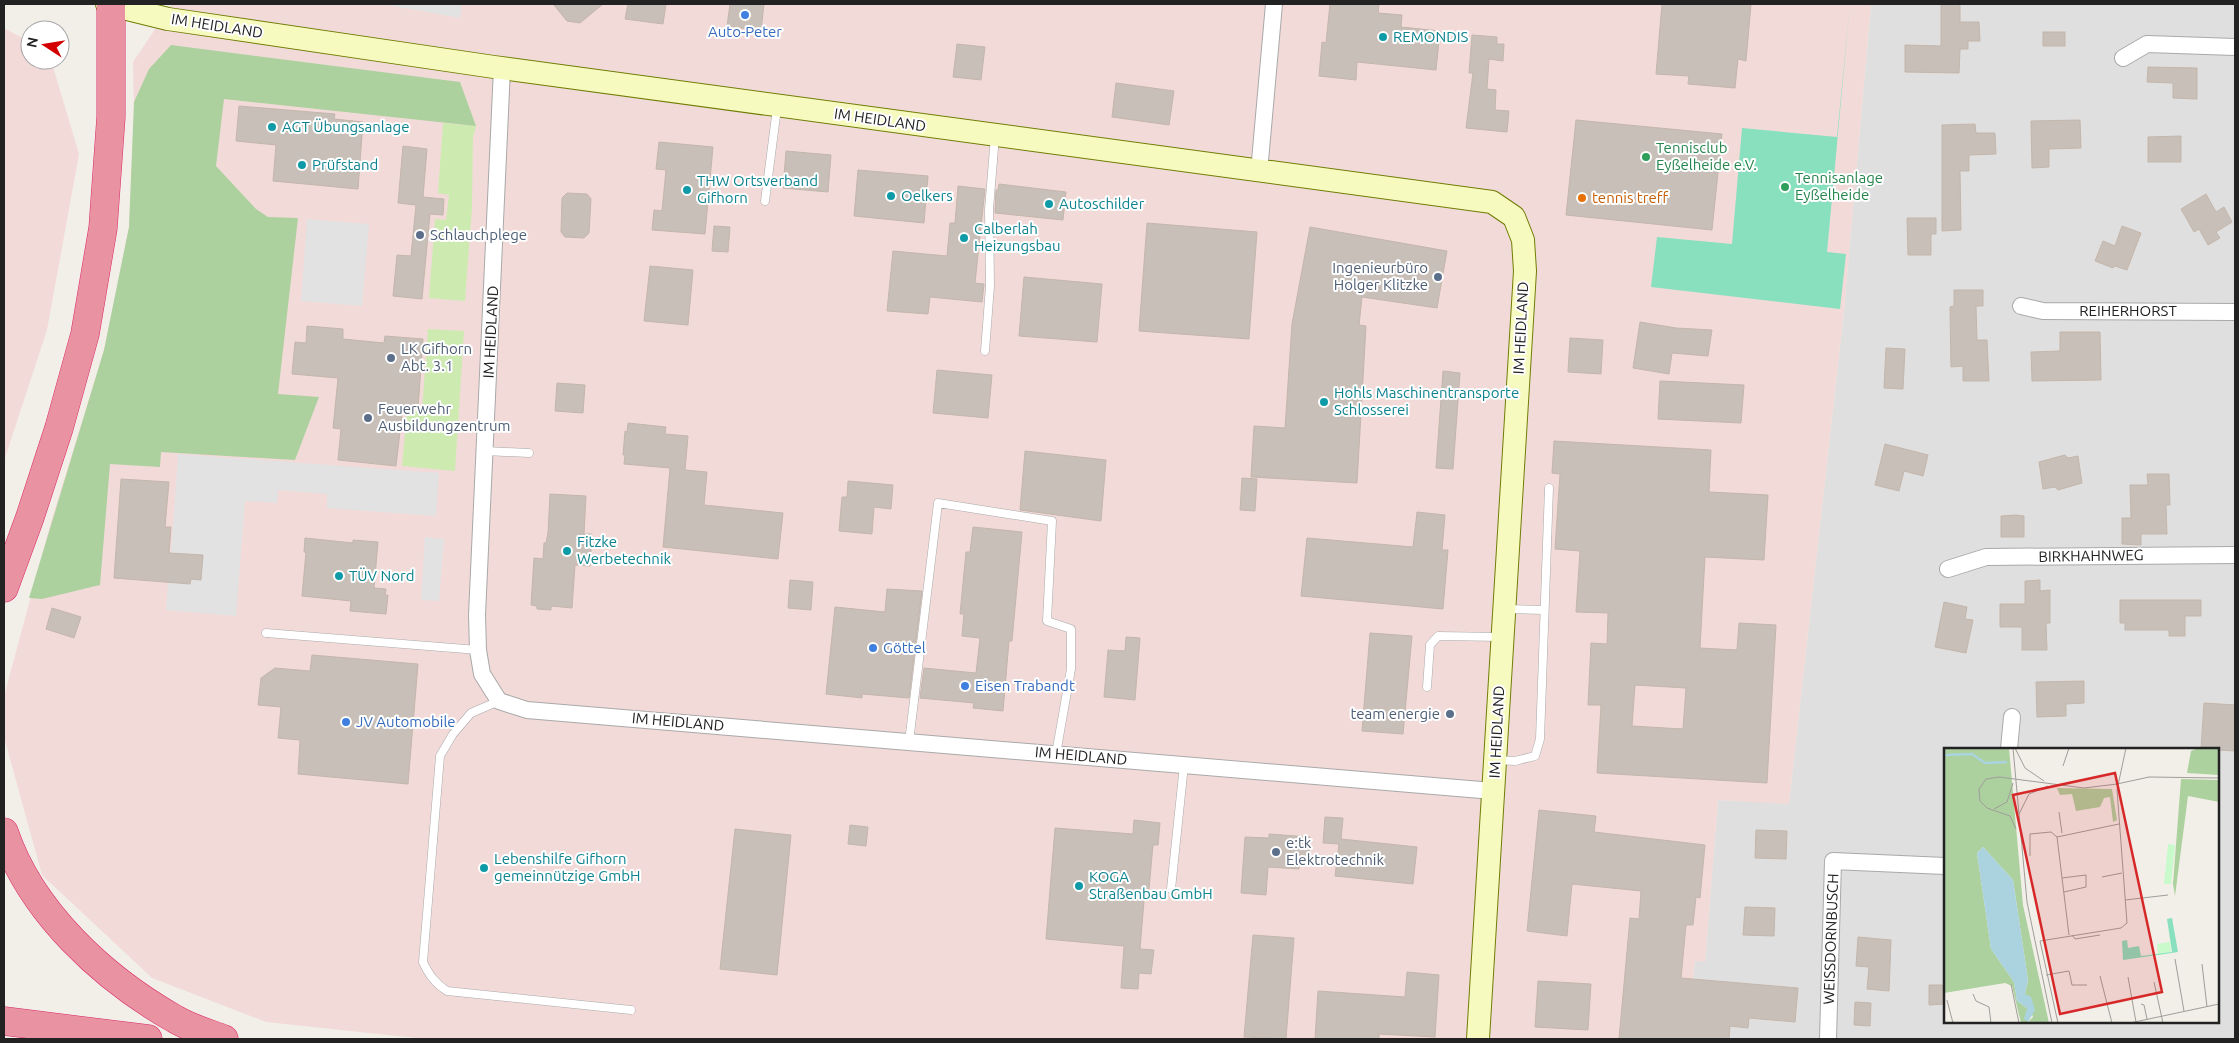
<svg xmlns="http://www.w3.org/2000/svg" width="2239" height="1043" font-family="Ubuntu,sans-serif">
	<rect width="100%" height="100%" fill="#f2efe9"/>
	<path fill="#e0dfdf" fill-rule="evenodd" d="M1871,4H2235V1039H1687L1695,961H1705L1718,800L1789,803L1844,310ZM1945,749H2218V1022H1945Z"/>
	<g fill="#f2dad9">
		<path d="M172,4H1871L1844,310L1789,804L1718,800L1705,962L1695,961L1687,1039H425L266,1022L152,978L42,875L4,737V696L51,522L104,350L129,227L134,112L133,62Z"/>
		<path d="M4,28L30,42V60H51L79,154L47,330L4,461Z"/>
	</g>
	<g fill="#cdebb0">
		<path d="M443,123L476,126L473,137L472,208L465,301L429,298L435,219L446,220L449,195L438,193Z"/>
		<path d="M428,329L464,331L455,471L402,466L407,411H422Z"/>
	</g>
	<path fill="#add19e" d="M171,45L460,82L476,126L224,99L216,166L256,209L268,217L298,218L278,394L319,397L295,460L161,452L160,467L110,464L100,585L42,599L29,598L104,350L129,227L134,102L149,69Z"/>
	<path fill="#88e0be" d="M1850,4L1827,252L1846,254L1840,309L1651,287L1657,237L1732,244L1742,128L1837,137Z"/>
	<g fill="#e2e2e2">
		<path d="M382,4H462L460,18Z"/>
		<path d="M307,219L369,224L362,306L301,301Z"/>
		<path d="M178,454L439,473L436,516L327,508V494L278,490L277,503L245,501L236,616L166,610L168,582L190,584L203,555L171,553Z"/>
		<path d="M425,537L444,539L439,601L421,600Z"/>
	</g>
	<g fill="#c7bfb8" stroke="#c4b6ab" fill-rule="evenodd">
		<path d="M553,4H603L580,23L567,21Z"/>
		<path d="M628,4H666L663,24L625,19Z"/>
		<path d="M730,4H764L761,31L727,26Z"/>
		<path d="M1330,4H1379L1378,13L1402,15L1401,27L1440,31L1436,70L1357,62L1356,80L1319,76L1322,42L1326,43Z"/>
		<path d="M1662,4H1751L1746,61L1738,59L1735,88L1688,84L1689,76L1656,74Z"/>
		<path d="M1941,4H1960V22H1979L1980,41H1968V49H1960L1959,73L1905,72V45L1941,46Z"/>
		<rect x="2043" y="32" width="22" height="14"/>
		<path d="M1472,35L1497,37V44H1504L1503,61L1489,59L1487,89L1496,90L1495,110L1509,111L1507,132L1466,128L1473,73H1469Z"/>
		<path d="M957,44L985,47L981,80L953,77Z"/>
		<path d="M2148,67L2197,68V99L2173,98V83L2147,82Z"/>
		<path d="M1116,83L1174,91L1169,125L1112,117Z"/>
		<path d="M239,106L335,114L334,119L363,122L358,189L273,181L276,145L236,141Z"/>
		<path d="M1576,120L1722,134L1712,230L1566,215Z"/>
		<path d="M2080,120L2081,148L2049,149V167L2032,168L2031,121Z"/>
		<path d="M1975,124L1976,133H1995L1996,154L1969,155V171H1960L1961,230L1942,231V125Z"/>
		<path d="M2181,136V162H2148V137Z"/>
		<path d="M659,142L713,147L705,234L652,230L654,210L662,211L666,170L656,169Z"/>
		<path d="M403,146L427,149L423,197L444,199L443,215L430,214L422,299L393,296L397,255L411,256L416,205L398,203Z"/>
		<path d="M786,151L831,155L828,192L783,188Z"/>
		<path d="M858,170L928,176L924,223L854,216Z"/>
		<path d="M999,184L1066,192L1063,220L995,213L996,190H998Z"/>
		<path d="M958,186L985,189L975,283L984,284L982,302L930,297L928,314L887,311L893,251L947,256L950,223H955Z"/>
		<path d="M567,193L587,194L591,199L589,233L584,238L565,237L561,232L562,198Z"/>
		<path d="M2206,194L2216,212L2224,207L2232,222L2216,232L2220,238L2208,245L2199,229L2194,232L2181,209Z"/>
		<path d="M1907,218H1936V234H1931V255H1908Z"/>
		<path d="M1147,223L1257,232L1249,339L1139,331Z"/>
		<path d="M714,226L730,227L728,252L712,251Z"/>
		<path d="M2122,226L2141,233L2127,270L2115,266L2113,268L2095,261L2103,241L2115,246Z"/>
		<path d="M1310,227L1447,251L1437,308L1362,297L1359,325L1366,326L1357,483L1251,477L1254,426L1285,428L1292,324Z"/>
		<path d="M650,266L693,270L688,325L644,321Z"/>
		<path d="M1024,277L1102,284L1097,342L1019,336Z"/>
		<path d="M1954,290H1983V306H1976L1977,340H1987L1989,381H1963V366L1951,367L1950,307L1954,306Z"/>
		<path d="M1640,322L1676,328L1712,330L1708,356L1672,353L1669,374L1633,368Z"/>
		<path d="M307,326L343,329V339L384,343L385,336L423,339L418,408L403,406L396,466L338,460L341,429L333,428L338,378L292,374L295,342L306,343Z"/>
		<path d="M2060,332H2100L2101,380L2032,381L2031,352L2060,351Z"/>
		<path d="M1570,338L1603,340L1601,374L1568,372Z"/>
		<path d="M1886,348L1905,349L1903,389L1884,388Z"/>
		<path d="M937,370L992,375L988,418L933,413Z"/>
		<path d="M1443,371L1460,373L1453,469L1436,468Z"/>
		<path d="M1660,381L1744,385L1741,423L1658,419Z"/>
		<path d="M557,383L585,385L583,413L555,411Z"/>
		<path d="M628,423L666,427L665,434L688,436L685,470L707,472L704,505L783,513L778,559L663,547L670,468L624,464L625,455H623L625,431L627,432Z"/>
		<path d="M1554,441L1711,450L1709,492L1768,495L1764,560L1705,557L1700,648L1737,650L1739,623L1776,625L1767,783L1597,773L1601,705H1588L1591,643L1607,644L1608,613L1576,612L1580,551L1555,549L1560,474L1552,473ZM1635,685L1686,688L1683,729L1632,726Z"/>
		<path d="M1885,444L1928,455L1923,476L1904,471L1899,491L1875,485Z"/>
		<path d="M1025,451L1106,460L1101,521L1020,510Z"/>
		<path d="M2065,455L2068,458L2078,456L2082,483L2058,490L2055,487L2043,489L2039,462Z"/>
		<path d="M2147,474H2169L2170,505H2166L2167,534H2141V545L2122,544V518H2131L2130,485H2148Z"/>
		<path d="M1242,478L1257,479L1255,511L1240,510Z"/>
		<path d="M121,479L169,482L165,527H171L169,553L203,555L201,580L191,579L190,584L114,578Z"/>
		<path d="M848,481L893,485L891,509L874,507L872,534L839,531L842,497H847Z"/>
		<path d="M550,494L586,496L584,534H592L590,566L575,565L572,608L551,606V610L537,609V606L531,605L534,558L543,559L544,543H546L548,533Z"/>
		<path d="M1417,512L1445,515L1442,550H1448L1443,609L1301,596L1307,538L1413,547Z"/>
		<path d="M2016,515L2024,516V537H2001V516Z"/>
		<path d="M973,527L1022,532L1012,641H1009L1003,711L973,708L974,703L920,698L924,668L976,673L980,638L962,636L964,614H960L966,552H970Z"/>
		<path d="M305,538L353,543V540L378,542L374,588L386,589L385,595H388L386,614L350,611L351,601L302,596L306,552H304Z"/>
		<path d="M790,580L813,582L811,610L788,608Z"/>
		<path d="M2040,580V591L2050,590V623H2046L2047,650H2022V627H2000V604H2025V581Z"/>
		<path d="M887,589L922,591L909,698L862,694V698L826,694L835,607L885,612Z"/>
		<path d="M2120,600H2201V616H2185V636H2169V630H2125V623H2120Z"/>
		<path d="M1944,602L1967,607L1965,619L1973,620L1966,653L1935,647Z"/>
		<path d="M52,608L81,617L74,638L46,629Z"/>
		<path d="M1370,633L1412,636L1403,734L1362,731Z"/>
		<path d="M1126,637L1140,638L1135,700L1104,697L1108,650L1125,651Z"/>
		<path d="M312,655L418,664L408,784L298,774L300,740L278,738L281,707L258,705L261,678L275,668L310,671Z"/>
		<path d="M2084,681V703L2066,704V716L2037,717L2036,682Z"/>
		<path d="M2204,703L2235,705V751L2201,749Z"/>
		<path d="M1539,810L1596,816L1594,832L1705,845L1700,898L1696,897L1693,925H1686L1681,978L1798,988L1795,1022L1749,1018L1748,1028L1730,1026L1729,1039H1619L1630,918L1639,919L1641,891L1572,884L1567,936L1527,931Z"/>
		<path d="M1325,817L1343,818L1341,839L1417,847L1413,884L1335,876L1339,844L1323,843Z"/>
		<path d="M1134,820L1160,823L1158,845H1153L1149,889H1145L1140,949L1154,950L1151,974L1139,973L1138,989L1121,988L1124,946L1046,939L1055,828L1133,834Z"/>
		<path d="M850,825L868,827L866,846L848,844Z"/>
		<path d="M735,829L791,835L777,975L720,969Z"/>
		<path d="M1756,830L1787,831L1786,859L1755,858Z"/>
		<path d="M1269,834L1310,837L1309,858L1300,857L1299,869L1268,867L1266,895L1241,893L1245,837L1269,838Z"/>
		<path d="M1745,907L1775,908L1774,936L1743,935Z"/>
		<path d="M1253,935L1294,938L1286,1039L1244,1037Z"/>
		<path d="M1858,937L1891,940L1889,991L1867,989L1869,967L1856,966Z"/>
		<path d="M1407,972L1439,975L1435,1037L1379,1034V1039H1315L1318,991L1405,997Z"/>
		<path d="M1538,981L1591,984L1588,1030L1535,1027Z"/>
		<path d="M1929,985H1945V1004L1929,1005Z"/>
		<path d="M1855,1002L1871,1003L1870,1026L1854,1025Z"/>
	</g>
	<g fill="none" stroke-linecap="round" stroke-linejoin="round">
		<defs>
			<g id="lane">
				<path d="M765,201L777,108"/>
				<path d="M985,351L990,286L989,209L995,136"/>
				<path d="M485,451L529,453"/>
				<path d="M1506,609L1544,610"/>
				<path d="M266,633L478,650"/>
				<path d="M1427,687L1430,645L1438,636L1501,637"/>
				<path d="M499,701L471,713L453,734L440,756L423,962C429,975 435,983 447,991L631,1010"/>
				<path d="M909,742L938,503L1052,521L1047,621L1071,629V669L1056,754"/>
				<path d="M1497,760L1515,761L1535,756L1540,739L1549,488"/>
				<path d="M1171,889L1184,765"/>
			</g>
			<g id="street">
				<path d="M2123,58L2147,44L2235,47"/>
				<path d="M502,68L477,615L478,650L482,674L499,701L527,710L1493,791"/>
				<path d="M1259,172L1274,4"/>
				<path d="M2021,306L2043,311L2235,312"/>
				<path d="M1948,569L1986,557L2235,555"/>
				<path d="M2009,749L2012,717"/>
				<path d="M1828,1039L1833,861L1945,866"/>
			</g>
			<path id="secondary" d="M107,4L168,19L494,67L1492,202L1514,217L1523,240L1525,271L1478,1039"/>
			<g id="highway">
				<path d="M4,588L30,517L59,428L85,334L103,228L111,117V5"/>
				<path d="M4,832C31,912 103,978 175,1019C190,1028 208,1033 224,1039"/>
				<path d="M4,1021L148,1039"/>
			</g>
		</defs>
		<use href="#lane" stroke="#a9a9a9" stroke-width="9"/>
		<use href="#street" stroke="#a9a9a9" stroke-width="18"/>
		<use href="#secondary" stroke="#707d05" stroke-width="24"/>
		<use href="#highway" stroke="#dc2a67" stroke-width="29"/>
		<use href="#lane" stroke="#fff" stroke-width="8"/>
		<use href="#street" stroke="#fff" stroke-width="16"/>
		<use href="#secondary" stroke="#f7fabf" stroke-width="22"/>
		<use href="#highway" stroke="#e892a2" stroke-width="28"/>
	</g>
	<g fill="#3f7fe0" stroke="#fff" stroke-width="2">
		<circle cx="745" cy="15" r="5"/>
		<circle cx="873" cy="648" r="5"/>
		<circle cx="965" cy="686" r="5"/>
		<circle cx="346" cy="722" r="5"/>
	</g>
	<g fill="#0f9aa8" stroke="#fff" stroke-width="2">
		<circle cx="1383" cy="37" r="5"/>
		<circle cx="272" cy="127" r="5"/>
		<circle cx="302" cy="165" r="5"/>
		<circle cx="687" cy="190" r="5"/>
		<circle cx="891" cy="196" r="5"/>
		<circle cx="1049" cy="204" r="5"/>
		<circle cx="964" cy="238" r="5"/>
		<circle cx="1324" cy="402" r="5"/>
		<circle cx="567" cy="551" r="5"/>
		<circle cx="339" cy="576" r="5"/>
		<circle cx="484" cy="868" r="5"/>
		<circle cx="1079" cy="886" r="5"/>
	</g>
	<g fill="#2e9e5b" stroke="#fff" stroke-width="2">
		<circle cx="1646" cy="157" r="5"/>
		<circle cx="1785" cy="187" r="5"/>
	</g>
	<circle fill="#e8710a" stroke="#fff" stroke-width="2" cx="1582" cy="198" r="5"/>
	<g fill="#5c6f8a" stroke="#fff" stroke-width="2">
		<circle cx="420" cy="235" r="5"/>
		<circle cx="1438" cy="277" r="5"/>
		<circle cx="391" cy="358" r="5"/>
		<circle cx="368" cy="418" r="5"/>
		<circle cx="1450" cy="714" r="5"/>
		<circle cx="1276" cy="852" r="5"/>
	</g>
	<g text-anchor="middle" stroke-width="4" stroke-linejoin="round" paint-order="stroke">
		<g font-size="15" fill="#222" stroke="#fff">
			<text transform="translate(217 26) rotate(9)" y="5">IM HEIDLAND</text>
			<text transform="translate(880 120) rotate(8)" y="5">IM HEIDLAND</text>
			<text x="2128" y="316">REIHERHORST</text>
			<text transform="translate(1521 328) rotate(-87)" y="5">IM HEIDLAND</text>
			<text transform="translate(491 332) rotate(-87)" y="5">IM HEIDLAND</text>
			<text transform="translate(2091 556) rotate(-1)" y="5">BIRKHAHNWEG</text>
			<text transform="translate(678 722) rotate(5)" y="5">IM HEIDLAND</text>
			<text transform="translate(1497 732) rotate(-87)" y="5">IM HEIDLAND</text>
			<text transform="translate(1081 756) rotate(5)" y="5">IM HEIDLAND</text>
			<text transform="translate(1831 939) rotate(-88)" y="5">WEISSDORNBUSCH</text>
		</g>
		<g font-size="15" fill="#366cbe" stroke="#fff" text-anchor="start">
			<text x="745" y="37" text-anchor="middle">Auto-Peter</text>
			<text x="883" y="653">Göttel</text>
			<text x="975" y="691">Eisen Trabandt</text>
			<text x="356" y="727">JV Automobile</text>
		</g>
		<g font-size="15" fill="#0d838f" stroke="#fff" text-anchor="start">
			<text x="1393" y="42">REMONDIS</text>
			<text x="282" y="132">AGT Übungsanlage</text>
			<text x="312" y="170">Prüfstand</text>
			<text x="697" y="186">THW Ortsverband<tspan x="697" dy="17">Gifhorn</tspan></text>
			<text x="901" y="201">Oelkers</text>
			<text x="1059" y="209">Autoschilder</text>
			<text x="974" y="234">Calberlah<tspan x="974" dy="17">Heizungsbau</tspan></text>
			<text x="1334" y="398">Hohls Maschinentransporte<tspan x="1334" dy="17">Schlosserei</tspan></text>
			<text x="577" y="547">Fitzke<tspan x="577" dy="17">Werbetechnik</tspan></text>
			<text x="349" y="581">TÜV Nord</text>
			<text x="494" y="864">Lebenshilfe Gifhorn<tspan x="494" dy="17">gemeinnützige GmbH</tspan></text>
			<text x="1089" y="882">KOGA<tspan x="1089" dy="17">Straßenbau GmbH</tspan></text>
		</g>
		<g font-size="15" fill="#27864d" stroke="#fff" text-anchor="start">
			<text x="1656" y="153">Tennisclub<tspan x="1656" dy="17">Eyßelheide e.V.</tspan></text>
			<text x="1795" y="183">Tennisanlage<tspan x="1795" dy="17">Eyßelheide</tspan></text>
		</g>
		<g font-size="15" fill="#c56008" stroke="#fff" text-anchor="start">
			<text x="1592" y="203">tennis treff</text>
		</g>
		<g font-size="15" fill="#4e5e75" stroke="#fff" text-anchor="start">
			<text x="430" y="240">Schlauchplege</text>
			<text x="1428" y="273" text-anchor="end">Ingenieurbüro<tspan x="1428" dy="17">Holger Klitzke</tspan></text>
			<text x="401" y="354">LK Gifhorn<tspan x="401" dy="17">Abt. 3.1</tspan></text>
			<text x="378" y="414">Feuerwehr<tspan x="378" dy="17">Ausbildungzentrum</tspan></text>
			<text x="1440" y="719" text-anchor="end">team energie</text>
			<text x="1286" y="848">e:tk<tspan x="1286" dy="17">Elektrotechnik</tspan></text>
		</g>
	</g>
	<g transform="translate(1944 748)">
		<rect width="275" height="275" fill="#f2efe9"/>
		<path d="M0,0H65L79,157L105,275H77L68,238L61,235L0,245ZM39,99L69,132L84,232L81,246L89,269L84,274L83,260L73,253L70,234L47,201L33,105ZM254,0H275V27L243,25L247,3ZM237,31L275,32V54L244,48L231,148L229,136ZM113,40L168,41L173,72L169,74L166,49L160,50L156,59L132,63L128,46L116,47Z" fill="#add19e" fill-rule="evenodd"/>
		<path d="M224,96L231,97L227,136H220ZM226,194L227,205L214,207L213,196Z" fill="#c8facc"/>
		<path d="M228,170L234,204L179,212L178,193L183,192L184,200L195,198L197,208L228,204L223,171Z" fill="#88e0be"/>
		<path d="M39,99L69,132L84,232L81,246L87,249L91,262L84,274L80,271L83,260L73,253L70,234L47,201L33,105Z" fill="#aad3df"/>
		<path fill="none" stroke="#aad3df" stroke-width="2.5" d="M0,7L28,6L41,15L63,14"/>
		<path fill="none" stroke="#9f9d99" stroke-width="1" d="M69,0L83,154L108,275M71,0L81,20L100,33M119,18L125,0M173,36L205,29L275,30M50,61L63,54L69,35M115,64L118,85M75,66L85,46L104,38M72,81L66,68L43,60L36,53L35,41L42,31L55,29L140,40L173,36M86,108V86L107,84L113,89M158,129L178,125M118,130L142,127V139L120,144M181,152L224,147M125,187L113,89L175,76M128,187L131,191L156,187M231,211L240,263M258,216L263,259M102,227L125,223L128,237H143M156,228L168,275M184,229L192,274M210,234L219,275M67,236L75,275M29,246L32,253L45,259L47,275M3,252L9,275M197,256L200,257L203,271M114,275L96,193L177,180L183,175L173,42L182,0M186,275L275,256"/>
		<path fill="#d62828" fill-opacity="0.15" stroke="#d62828" stroke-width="2.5" d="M171,25L218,244L116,266L69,47Z"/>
		<rect width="275" height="275" fill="none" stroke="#222" stroke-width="2.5"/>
	</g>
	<rect width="2239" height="1043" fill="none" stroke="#222222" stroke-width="10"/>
	<g transform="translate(45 45) rotate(282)"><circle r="24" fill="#ffffff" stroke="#a7a7a7"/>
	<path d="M0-4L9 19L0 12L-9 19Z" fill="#d40000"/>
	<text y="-8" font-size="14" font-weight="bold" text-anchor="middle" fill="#222222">N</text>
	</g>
</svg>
